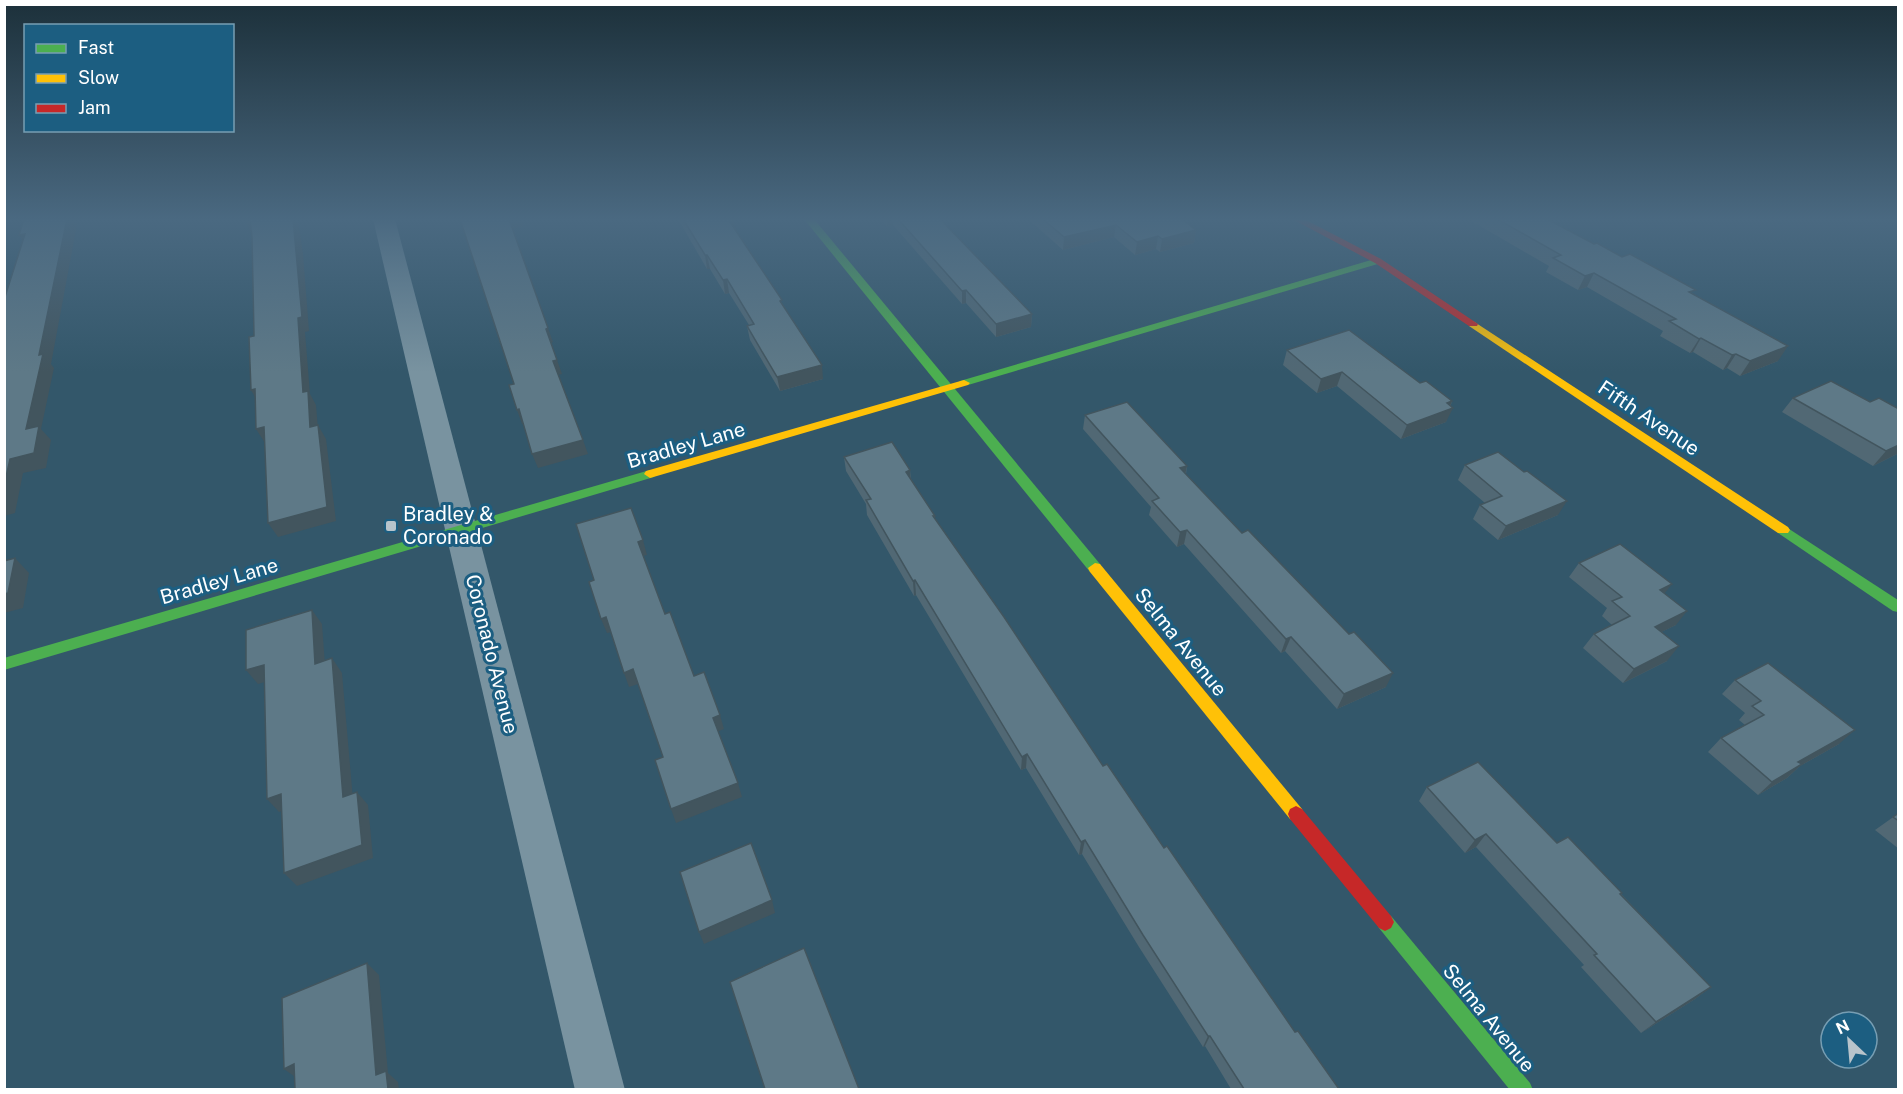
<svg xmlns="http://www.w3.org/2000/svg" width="1903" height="1094" font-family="'Public Sans',sans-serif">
	<rect width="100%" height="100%" fill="#33576a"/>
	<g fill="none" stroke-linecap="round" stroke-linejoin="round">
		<path fill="#7993a0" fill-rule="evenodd" d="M373,219H395L625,1090H575Z"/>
		<g fill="#4caf50" fill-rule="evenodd">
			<path d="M804,219H814L1100,564L1102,568L1100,572H1090Z"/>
			<path d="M1378,258L1381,259V263L968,385H960L958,383L960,381Z"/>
			<path d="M650,470L654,471L656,474L654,477L4,670V658Z"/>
			<path d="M1783,525L1898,600V612L1893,611L1778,533L1776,530L1778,527Z"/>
			<path d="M1385,913L1391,916L1530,1083L1533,1090H1510L1379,928L1376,922L1379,916Z"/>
		</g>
		<g fill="#ffc107" fill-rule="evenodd">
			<path d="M1473,321L1788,527L1790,530L1788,533H1778L1469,326V322Z"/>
			<path d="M964,380L970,383L968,385L650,478L644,474L646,471Z"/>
			<path d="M1095,563L1100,564L1302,809L1304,814L1302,819L1296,822L1290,819L1090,572L1088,568Z"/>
		</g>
		<g fill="#c62828" fill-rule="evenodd">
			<path d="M1292,219H1304L1381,259L1478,324L1477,326H1469L1375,263Z"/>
			<path d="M1296,806L1302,809L1391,916L1394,922L1391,928L1385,931L1379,928L1290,819L1288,814L1290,809Z"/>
		</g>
	</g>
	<g fill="#516874">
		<path d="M678,219H733L734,221L736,231L783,306L823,379L780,391L750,340L747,326L749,325L729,293L725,294L710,269H707Z"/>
		<path d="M881,219H940L1032,314L1031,327L996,337L966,303L962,304L893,225L887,226Z"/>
		<path d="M1028,219H1182L1196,230L1194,243L1160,252L1156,249L1135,255L1114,237L1063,250Z"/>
		<path d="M1468,219H1547L1594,244L1622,257L1693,294L1778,361L1740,376L1727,368L1723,370L1693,352L1690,353L1660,336L1663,331L1587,287L1578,290L1546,272L1549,266Z"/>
		<path d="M1287,350L1420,383L1452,401L1446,422L1401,439L1337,386L1317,393L1283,365Z"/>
		<path d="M1793,398L1870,402L1899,409V453L1873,466L1782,412Z"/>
		<path d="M1085,415L1187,466L1186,474L1386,687L1337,709L1285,651L1281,653L1184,544L1177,547L1149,515L1151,507L1083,429Z"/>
		<path d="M844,457L910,470L911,479L935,516V519L1103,766L1164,848L1295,1032L1339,1089H1231L1205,1046L1203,1047L1139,947L1082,854L1079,855L1026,768L1021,770L916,595L914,596L867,515L866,504L846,471Z"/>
		<path d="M1465,465L1558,515L1498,540L1473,519L1480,505L1485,503L1458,480Z"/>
		<path d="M1579,563L1665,594L1676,625L1661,632L1667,661L1623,683L1583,648L1594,634L1612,625L1602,616L1607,608L1569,577Z"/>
		<path d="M1735,680L1839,744L1800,766L1787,778L1758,795L1708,752L1721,738L1745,725L1739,720L1745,713L1722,694Z"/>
		<path d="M1427,787L1557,843L1621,894L1711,987L1695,999L1641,1033L1581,967L1584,965L1476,847L1465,853L1419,801Z"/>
		<path d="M1899,813V849L1875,830Z"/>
	</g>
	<g fill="#42555e">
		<path d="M67,219H78L51,364L54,368L41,429L51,440L46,468L23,473L15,513L4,516V486L10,459L39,355Z"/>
		<path d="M244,219H251L257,229L250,231Z"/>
		<path d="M293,219H296L299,226L303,254L309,331L305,332L310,394L316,405L319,441L310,427L303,392L298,318Z"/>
		<path d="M509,219H521L523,226L512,229Z"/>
		<path d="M887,219H892L893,225L887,226Z"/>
		<path d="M734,221L737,235L730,222Z"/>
		<path d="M1116,225L1114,237L1063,250L1064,237Z"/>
		<path d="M1196,230L1194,243L1160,252L1162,239Z"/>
		<path d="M25,234L28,248L19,235Z"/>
		<path d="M1158,236L1156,249L1135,255L1137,242Z"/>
		<path d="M705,255H707L710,269H707Z"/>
		<path d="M1594,273L1587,287L1578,290L1585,276Z"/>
		<path d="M727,279L729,293L725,294L723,280Z"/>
		<path d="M966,290V303L962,304V291Z"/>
		<path d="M1032,314L1031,327L996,337V324Z"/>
		<path d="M548,328L553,342L551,343L546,329Z"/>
		<path d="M1701,338L1693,352L1690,353L1699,339Z"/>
		<path d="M1788,346L1778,361L1740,376L1750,361Z"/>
		<path d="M1736,354L1727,368L1723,370L1732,355Z"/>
		<path d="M557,360L562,374L558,375L553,361Z"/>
		<path d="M822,365L823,379L780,391L777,377Z"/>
		<path d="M1342,372L1337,386L1317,393L1321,379Z"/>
		<path d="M255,389L259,404L251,390Z"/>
		<path d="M1452,401L1449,409L1453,408L1446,422L1401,439L1407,425L1447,403Z"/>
		<path d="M519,409L524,424H522L517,410Z"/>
		<path d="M318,425L326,439L336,521L278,537L268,523Z"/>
		<path d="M264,427L265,443L256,429Z"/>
		<path d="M583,440L588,454L538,468L532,454Z"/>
		<path d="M1899,445V453L1873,466L1886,451Z"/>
		<path d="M1187,466L1184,480L1180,468Z"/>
		<path d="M910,470L911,485L906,472Z"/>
		<path d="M1567,501L1558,515L1498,540L1506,526Z"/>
		<path d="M1187,530L1184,544L1177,547L1180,532Z"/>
		<path d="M643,540L647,555L643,556L638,542Z"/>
		<path d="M15,558L29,573L23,608L4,613V594Z"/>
		<path d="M915,580L916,595L914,596L913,581Z"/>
		<path d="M1672,584L1661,598L1660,590Z"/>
		<path d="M312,610L322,624L326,678L315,664Z"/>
		<path d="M1687,611L1676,625L1643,641L1655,627Z"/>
		<path d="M606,617L612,632L607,633L601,619Z"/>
		<path d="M1291,637L1285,651L1281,653L1286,639Z"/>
		<path d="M1679,646L1667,661L1623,683L1634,669Z"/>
		<path d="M332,658L342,673L354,811L343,797Z"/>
		<path d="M264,665L275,679L258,684L246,670Z"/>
		<path d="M633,669L638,684L629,687L624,673Z"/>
		<path d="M1393,673L1386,687L1337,709L1344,694Z"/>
		<path d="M720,715L724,729L717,732L713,718Z"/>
		<path d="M1855,730L1839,744L1800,766L1787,778L1758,795L1772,782L1798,762Z"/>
		<path d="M1027,754L1026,768L1021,770L1022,757Z"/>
		<path d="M738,783L742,797L676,823L671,809Z"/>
		<path d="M357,792L368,805L373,858L297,886L284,873Z"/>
		<path d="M281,794L293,807L279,812L267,799Z"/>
		<path d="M1486,834L1476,847L1465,853L1475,840Z"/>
		<path d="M1085,840L1082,854L1079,855L1081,842Z"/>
		<path d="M772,900L775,913L704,944L699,932Z"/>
		<path d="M367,963L379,975L388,1073L398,1082L399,1089H388L376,1075Z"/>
		<path d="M1711,987L1695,999L1641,1033L1656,1022Z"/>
		<path d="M1208,1036H1210L1205,1046L1203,1047Z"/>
		<path d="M294,1064L298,1079L284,1069Z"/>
	</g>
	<g fill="#5e7987" stroke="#42555e" stroke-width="1.5">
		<path d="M24,219H67L39,355L43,354L26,429L39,426L34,453L10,459L4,486V300L25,234L19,235Z"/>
		<path d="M250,219H293L302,317L298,318L303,392L308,391L310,427L318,425L327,507L268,523L264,427L256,429L255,389L251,390L249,337L254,336L252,237Z"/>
		<path d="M460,219H509L548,328L546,329L557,360L553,361L583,440L532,454L519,409L517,410L509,385L514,384Z"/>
		<path d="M683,219H733L734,221L730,222L782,300L780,301L822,365L777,377L747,326L754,324L727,279L723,280L707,255H705Z"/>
		<path d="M898,219H940L1032,314L996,324L966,290L962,291Z"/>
		<path d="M1043,219H1182L1196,230L1162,239L1158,236L1137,242L1116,225L1064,237Z"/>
		<path d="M1497,219H1547L1594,244L1597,243L1622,257L1630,254L1696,290L1689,292L1788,346L1750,361L1736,354L1732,355L1701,338L1699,339L1669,321L1676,319L1594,273L1585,276L1553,258L1561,255Z"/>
		<path d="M1349,330L1420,383L1426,381L1452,401L1447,403L1453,408L1407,425L1342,372L1321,379L1287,350Z"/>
		<path d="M1831,381L1870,402L1879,398L1899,409V445L1886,451L1793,398Z"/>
		<path d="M1127,402L1187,466L1180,468L1242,533L1248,530L1349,634L1354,632L1393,673L1344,694L1291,637L1286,639L1187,530L1180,532L1152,501L1159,498L1085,415Z"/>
		<path d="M892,442L910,470L906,472L935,516H933L1004,617L1103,766L1107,764L1164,848L1167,846L1295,1032L1298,1031L1339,1089H1244L1210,1036H1208L1143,935L1085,840L1081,842L1027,754L1022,757L915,580L913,581L866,500L871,499L844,457Z"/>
		<path d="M1498,452L1524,472L1527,471L1567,501L1506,526L1480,505L1502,496L1465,465Z"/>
		<path d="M631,508L643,540L638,542L665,614L670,612L694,676L704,672L720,715L713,718L738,783L671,809L655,760L663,757L633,669L624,673L606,617L601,619L589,582L594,580L576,524Z"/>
		<path d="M1620,544L1672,584L1660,590L1687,611L1655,627L1679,646L1634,669L1594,634L1630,616L1612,601L1622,597L1579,563Z"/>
		<path d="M15,558L8,593L4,594V561Z"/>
		<path d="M312,610L315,664L332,658L343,797L357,792L362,845L284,873L281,794L267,799L264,665L246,670V630Z"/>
		<path d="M1768,663L1855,730L1798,762L1802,764L1772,782L1721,738L1764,715L1752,706L1761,701L1735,680Z"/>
		<path d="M1478,762L1557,843L1568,837L1622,893L1620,894L1711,987L1656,1022L1594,955L1597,954L1486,834L1475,840L1427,787Z"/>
		<path d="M1899,813V821L1893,817Z"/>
		<path d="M751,843L772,900L699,932L680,872Z"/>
		<path d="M804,948L859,1089H765L730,982Z"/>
		<path d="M367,963L376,1075L386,1071L388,1089H295L294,1064L284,1069L282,998Z"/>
	</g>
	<linearGradient id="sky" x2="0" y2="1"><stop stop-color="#1c303a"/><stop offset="0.59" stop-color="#4a6981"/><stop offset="1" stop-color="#4a6981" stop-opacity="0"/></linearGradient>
	<rect width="1903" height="372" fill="url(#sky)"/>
	<rect fill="#b8c4cb" stroke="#1c5e81" stroke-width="2" x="385" y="520" width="12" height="12" rx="3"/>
	<g text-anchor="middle" stroke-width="6" stroke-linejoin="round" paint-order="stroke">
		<g font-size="20" fill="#fff" stroke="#1c5e81">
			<text transform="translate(1649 418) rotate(34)" y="7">Fifth Avenue</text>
			<text transform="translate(686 445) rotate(-16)" y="7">Bradley Lane</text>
			<text transform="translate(219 581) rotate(-16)" y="7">Bradley Lane</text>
			<text transform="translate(1181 642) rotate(51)" y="7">Selma Avenue</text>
			<text transform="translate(492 654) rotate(76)" y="7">Coronado Avenue</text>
			<text transform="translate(1489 1018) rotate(51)" y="7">Selma Avenue</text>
		</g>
		<g font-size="20" fill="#fff" stroke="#1c5e81" text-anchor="start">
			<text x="403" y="521">Bradley &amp;<tspan x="403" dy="23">Coronado</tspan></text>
		</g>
	</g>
	<rect width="1903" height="1094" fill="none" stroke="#ffffff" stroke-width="12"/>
	<rect x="24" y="24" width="210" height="108" fill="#1c5e81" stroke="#779eb3" stroke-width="1.5"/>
	<rect x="36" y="44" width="30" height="9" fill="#4caf50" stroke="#779eb3" stroke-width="1.5"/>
	<text x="78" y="54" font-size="18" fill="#ffffff">Fast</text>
	<rect x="36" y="74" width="30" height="9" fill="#ffc107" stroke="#779eb3" stroke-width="1.5"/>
	<text x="78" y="84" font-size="18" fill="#ffffff">Slow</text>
	<rect x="36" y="104" width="30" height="9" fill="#c62828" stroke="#779eb3" stroke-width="1.5"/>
	<text x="78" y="114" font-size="18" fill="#ffffff">Jam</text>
	<g transform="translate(1849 1040) rotate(334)"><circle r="28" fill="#1c5e81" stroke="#779eb3" stroke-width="1.5"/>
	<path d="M0-4.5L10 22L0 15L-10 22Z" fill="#b8c4cb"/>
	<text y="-9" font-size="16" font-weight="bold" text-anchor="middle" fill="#ffffff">N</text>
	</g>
</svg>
